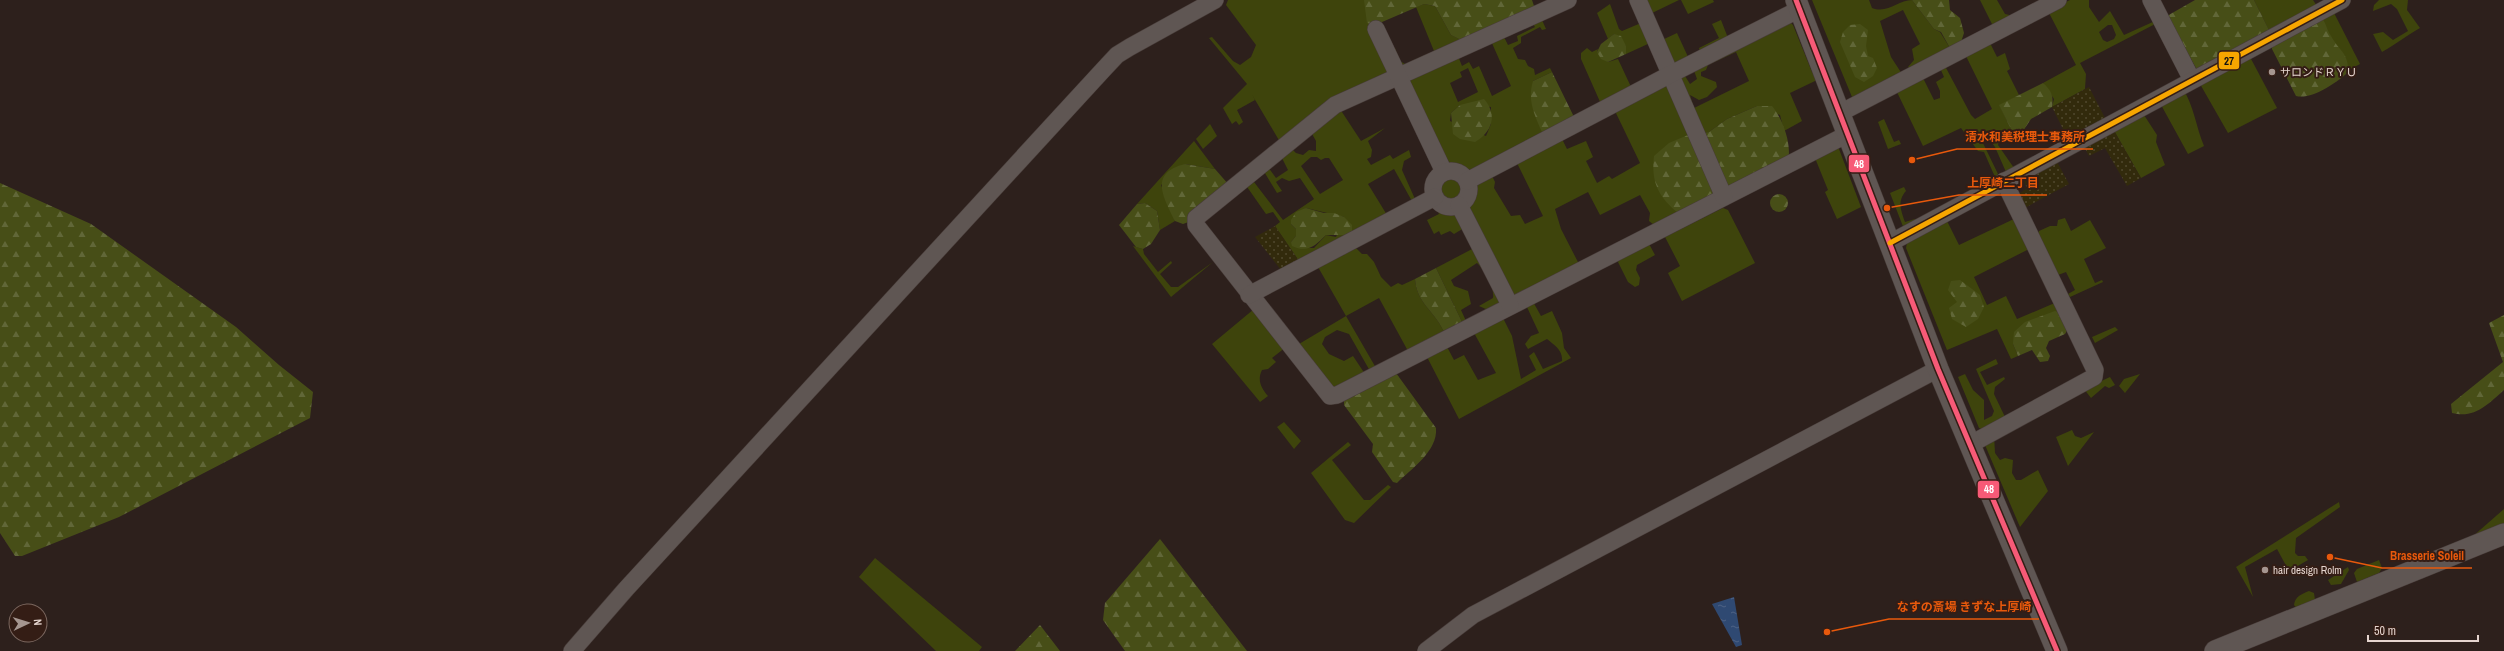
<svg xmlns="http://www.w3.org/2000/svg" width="2504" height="651" font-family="'Archivo Narrow','Noto Sans JP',sans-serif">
	<defs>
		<pattern id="forest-firs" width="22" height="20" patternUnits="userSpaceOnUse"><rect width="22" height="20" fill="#474e17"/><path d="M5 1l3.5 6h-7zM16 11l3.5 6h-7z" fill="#616738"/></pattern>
		<pattern id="sand-dots" width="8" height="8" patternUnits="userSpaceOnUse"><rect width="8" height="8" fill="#322a0c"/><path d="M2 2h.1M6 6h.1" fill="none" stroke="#50482e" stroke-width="1.8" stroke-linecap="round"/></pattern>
		<pattern id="water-ripples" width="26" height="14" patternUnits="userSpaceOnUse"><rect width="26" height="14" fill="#2f4972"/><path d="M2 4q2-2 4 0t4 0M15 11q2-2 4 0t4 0" fill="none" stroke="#4d6285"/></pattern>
	</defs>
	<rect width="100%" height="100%" fill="#2d201c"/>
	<g fill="#3e440c" fill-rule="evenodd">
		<path d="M1228,0H1366L1389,71L1280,142L1251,93L1255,100L1237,110L1243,122L1239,125L1236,121L1232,124L1223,108L1247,84L1209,38L1212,37L1233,61L1240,65L1251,57L1256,45L1226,5Z"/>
		<path d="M1644,0H1679L1650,14Z"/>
		<path d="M1681,0H1713L1714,2L1688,14Z"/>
		<path d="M1812,0H1869L1872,8C1888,14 1898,0 1912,0L1934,29L1940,32L1950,48L1911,70L1908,67L1914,60L1912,49L1920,44L1903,10L1880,21L1891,57L1902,74L1856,98L1852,97Z"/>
		<path d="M1980,0H1997L2005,14L2014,16L1993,26Z"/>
		<path d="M2070,0H2089V7L2099,22L2110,11L2124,35L2155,21L2159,22L2080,63L2086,74L2085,89L2052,107L2054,99L2043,83L2076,65L2048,11ZM2108,25H2112L2116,35L2114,39L2107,42L2103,40L2099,32Z"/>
		<path d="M2254,0H2313L2317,6L2270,32Z"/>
		<path d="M2379,0H2408L2407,10L2420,28C2406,36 2396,44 2382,52L2373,34L2383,32L2393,40L2408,31L2397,9L2391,4L2373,11L2374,5Z"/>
		<path d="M1424,4L1435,6L1451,35L1463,41L1405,68L1391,49L1395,48L1400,61L1405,64L1434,51L1416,7Z"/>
		<path d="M1610,4L1619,29L1622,31L1641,23L1650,43L1626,54V46L1614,34L1608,39L1597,13Z"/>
		<path d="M2332,9L2360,64L2345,72L2316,17Z"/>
		<path d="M1542,20L1546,29L1542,30L1540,27L1521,37V43L1513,48L1518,59L1525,60L1528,66L1534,69L1535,75L1550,68L1552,72L1533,81L1543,134L1477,168L1463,171L1450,165L1408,78L1458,56L1462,66L1469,62L1473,69L1479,66L1492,96L1511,86L1491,41L1503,35L1508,45L1518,41L1517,36L1535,27L1533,24ZM1468,68L1478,92L1458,102L1450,83L1462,77L1460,72ZM1460,105L1491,107V124L1486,136L1450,121L1451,113Z"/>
		<path d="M1721,20L1728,38L1700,52L1699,48L1719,38L1712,24Z"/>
		<path d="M1790,22L1793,25L1812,72L1816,77L1815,81L1790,93L1802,121L1784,131L1780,115L1757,106L1727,119L1709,132L1701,133L1679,81L1682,77L1685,76L1690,84L1697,79L1693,68ZM1736,52L1749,81L1694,108L1690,95L1699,100L1707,97L1717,87L1716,82L1701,76V72L1706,70L1708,65Z"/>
		<path d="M1677,33L1689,59L1671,64L1662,40Z"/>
		<path d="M1989,41L1997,57L2005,53L2010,69L2007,71L2019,95L2000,106L2013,133L1999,141L1998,145L2014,168L2006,172L1995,147L1987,136L1981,139L1998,174L1995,177L1984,152L1978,151L1961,128L1923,146L1896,90L1919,78L1924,80L1934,100L1940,98V91L1936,82L1944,77L1940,68L1945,66L1971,115L1975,119L1992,109L1965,54Z"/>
		<path d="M1587,48L1592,52L1598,49L1597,52L1608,62L1618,59L1632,89L1601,104L1581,59V53Z"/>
		<path d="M2250,57L2277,108L2228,133L2200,84Z"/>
		<path d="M1668,83L1691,134L1678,213L1654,225L1649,221L1650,213L1640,195L1600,215L1588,192L1555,209L1561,229L1579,264L1511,298L1470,208C1472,192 1477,182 1491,174L1495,182L1494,188L1511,216L1520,215L1525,224L1543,216L1517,163L1562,139L1567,149L1586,141L1593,157L1586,161L1597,183L1609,176L1612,179L1640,163L1614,109Z"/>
		<path d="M2183,89C2194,106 2196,127 2204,146L2188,154L2160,103Z"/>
		<path d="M1340,109L1361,141L1385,128L1368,141L1372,150L1371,157L1367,159L1371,165L1390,155L1393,159L1409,150L1411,157L1404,161L1402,170L1415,199L1419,196L1422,197L1413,203L1394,169L1368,184L1387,215L1299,261L1275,226L1280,222L1273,212L1266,214L1245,184L1250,181L1254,182L1283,220L1314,199L1300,178L1289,181L1282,178L1276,182L1282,191L1277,193L1263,170L1268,167L1276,178L1288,170L1281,156L1291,148L1296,153L1303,155L1309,150L1316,151V141L1311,132ZM1311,157H1317L1321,160L1325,158H1329L1343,180L1320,194L1301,166ZM1306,208L1344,217L1336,237L1326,235L1314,248H1298L1291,242L1296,236V229L1291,224Z"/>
		<path d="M2144,115L2157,135L2156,142L2165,165L2141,178L2112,127Z"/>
		<path d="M1884,119L1894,142L1899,140L1901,144L1888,149L1878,122Z"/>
		<path d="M1210,124L1217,136L1203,149L1196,139Z"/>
		<path d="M1194,141L1215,169L1185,164L1161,185L1175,221L1160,230L1157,211L1145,203L1137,204Z"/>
		<path d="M1834,148L1839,149L1861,207L1837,219L1825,192L1828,190L1815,158Z"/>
		<path d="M1448,175L1457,176L1465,186L1461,198L1454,202L1442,198L1438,190L1440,181Z"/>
		<path d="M1904,187L1906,191C1897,201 1901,210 1905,222L1915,219L1918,221L1904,229L1890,193Z"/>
		<path d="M1723,208L1728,210L1755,263L1682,301L1668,273L1680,266L1665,237Z"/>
		<path d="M1445,209L1459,217L1464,228L1454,234L1450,231L1441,235L1439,231L1434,234L1427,220L1439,214L1437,210Z"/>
		<path d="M2016,218L2031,248L1974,277L1987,305L2006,296L2017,319L2057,302L2062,314L2013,344L2018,356L2011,359L1997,329L1947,350L1906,248L1907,243L1946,219L1959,245Z"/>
		<path d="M2065,218L2071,231L2090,220L2106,248L2084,259L2095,283L2102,280L2103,282L2070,297L2068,294L2075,290L2066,272L2058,275L2038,234L2039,231L2050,226H2057L2058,220Z"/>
		<path d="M1648,242L1655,255L1637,265L1636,270L1640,278L1639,285L1635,287L1628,282L1618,262L1622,255Z"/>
		<path d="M1133,246L1143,249L1144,254L1158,272L1171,261L1172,263L1160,274L1171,287H1178L1213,262L1171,297Z"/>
		<path d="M1355,247L1362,254H1367L1374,262L1381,277L1391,287L1398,283L1402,285L1415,279C1417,304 1433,309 1443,330L1447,331L1408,351L1379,298L1346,316L1376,368L1370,371L1349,334L1337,330L1325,337L1322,344L1329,354L1344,361L1353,356L1365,374L1332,389L1299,344L1346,316L1318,267Z"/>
		<path d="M1474,248L1501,300L1499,305L1488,310L1479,306L1493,298C1495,288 1484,269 1477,263L1451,280L1454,286L1468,291L1471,304L1461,310L1466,321L1463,324L1436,268Z"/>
		<path d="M1532,300L1541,316L1552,311L1562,333L1564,348L1571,358L1459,419L1426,355L1446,345L1454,360L1464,355L1478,380L1496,373L1473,331L1502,316L1512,336L1521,379L1536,370L1529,356L1534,352L1543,369L1562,361C1563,350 1554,345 1547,339L1528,349L1525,344L1531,336L1539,333L1526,305Z"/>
		<path d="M1254,309L1286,347L1272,358L1276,362L1268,369L1262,370C1257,380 1261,388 1268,396L1260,402L1212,344Z"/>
		<path d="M2115,327L2118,330L2095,343L2092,337Z"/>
		<path d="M1996,359L1998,364L1980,372L1987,385L2004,377L2005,379L1995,387L1994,394L2005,417L1984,430L1979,428L1958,377L1965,374L1973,390L1984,400V420L1992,416L1994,411L1976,369Z"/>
		<path d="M2140,374L2125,393L2119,386L2124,379Z"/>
		<path d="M2110,377L2115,385L2109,388L2105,386L2091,398L2084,389Z"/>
		<path d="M1284,422L1301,441L1294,449L1277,427Z"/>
		<path d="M2072,430L2075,436L2081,438L2094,432L2068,466L2056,437Z"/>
		<path d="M1994,435L1995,453L2000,460L2005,458L2013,460L2012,473L2016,480H2021L2038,470L2048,491L2020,527L1985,445Z"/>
		<path d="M1348,442L1351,445L1332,460L1364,500H1370L1388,485L1391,487L1354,523L1345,520L1311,473Z"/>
		<path d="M2339,502L2340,507L2296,538L2295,553L2298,556H2305L2308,560L2289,571L2277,549L2245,567L2253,597L2236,567Z"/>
		<path d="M2504,509V524L2472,537Z"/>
		<path d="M875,558L982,647L979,651H936L859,577Z"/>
		<path d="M2379,560L2382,568L2379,573L2357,582L2354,573L2357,569Z"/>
		<path d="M2348,567L2349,570L2341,584L2331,585L2328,580Z"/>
		<path d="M2309,591L2314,593L2315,600L2298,610L2294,605C2295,596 2302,594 2309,591Z"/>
	</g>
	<g fill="url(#forest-firs)">
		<path d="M1364,0H1532L1534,6L1533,11L1463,41L1451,35L1435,6L1424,4L1375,25L1367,23Z"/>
		<path d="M1912,0H1949L1950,10L1960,18L1964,33L1961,42L1950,48L1941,32L1934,29Z"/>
		<path d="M2195,0H2254L2270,32L2201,68H2196L2167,16Z"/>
		<path d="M2321,17C2327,24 2326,29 2331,36C2339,51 2349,53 2348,72C2337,83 2311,100 2296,96L2272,49V40Z"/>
		<path d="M1860,24L1868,30L1866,46L1868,56L1873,58L1877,68L1873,76L1864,82L1855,77L1840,42L1843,32L1850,25Z"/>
		<path d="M1614,34L1621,36L1626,46V54L1608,62L1601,59L1597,52L1601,44Z"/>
		<path d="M1552,72L1575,119L1543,134C1535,116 1527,101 1533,81Z"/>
		<path d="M2043,83C2051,90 2054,96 2052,107L2031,119L2023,131L2013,133L1999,105Z"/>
		<path d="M1484,99C1498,115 1492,132 1475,142L1460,139L1453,134L1451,113L1460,105Z"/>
		<path d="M1757,106H1772C1783,119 1792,145 1788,161L1678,213C1658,196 1651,182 1654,156L1669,143L1688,135L1709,132L1727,119Z"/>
		<path d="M1185,164L1215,169L1229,185L1202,217L1183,224L1175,221C1163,196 1149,173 1185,164Z"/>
		<path d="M0,183L91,224L236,327L279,365L313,392L310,418L119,517L22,556H15L0,533Z"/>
		<circle cx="1779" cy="203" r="9"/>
		<path d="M1145,203L1157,211L1160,230L1151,244L1143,249L1136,247L1119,225L1137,204Z"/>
		<path d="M1306,208L1324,213H1334L1344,217L1352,225V231L1345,235H1326C1315,246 1308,253 1292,246L1291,242L1296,236V229L1291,224V220L1296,212Z"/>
		<path d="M1436,268L1463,324L1447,331L1443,330C1433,309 1417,304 1415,279Z"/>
		<path d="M1960,280L1980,295L1984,307L1978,319L1966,327L1952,319L1949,308L1957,302L1948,290L1951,281Z"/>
		<path d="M2055,311L2062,314L2068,329L2065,334L2049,341L2046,348L2050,356L2048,361L2040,362L2032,350L2018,356L2013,344L2014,332L2025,322Z"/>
		<path d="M2504,315V390C2488,404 2475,419 2452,413L2451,404L2503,362L2489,323Z"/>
		<path d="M1396,373L1436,428C1438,451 1411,469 1397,483L1393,482L1372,452L1373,444L1344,405V400Z"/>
		<path d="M1160,539L1247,651H1125L1103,620L1105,603Z"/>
		<path d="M1040,625L1060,651H1015Z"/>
	</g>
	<g fill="url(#sand-dots)">
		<path d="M2089,87L2105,118L2067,137L2052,107Z"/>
		<path d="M2112,127L2141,178L2127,186L2105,148L2089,156L2082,143Z"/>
		<path d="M2055,158L2069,184L2023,209L2016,196L2027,188L2021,175Z"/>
		<path d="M1275,226L1299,261L1281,270L1255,237Z"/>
	</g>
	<path fill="url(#water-ripples)" d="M1734,597L1742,645L1736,647L1712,604Z"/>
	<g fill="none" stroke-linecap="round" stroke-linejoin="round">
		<defs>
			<g id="minor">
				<path d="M1568,0L1335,105L1196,218V225L1330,396L1337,395L1848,134"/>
				<path d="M1638,0L1724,197"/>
				<path d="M2151,0L2192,80"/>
				<path d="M1376,29L1444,172"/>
				<path d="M1840,113L2058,0"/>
				<circle cx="1451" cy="189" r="18"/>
				<path d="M1467,181L1671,74L1800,9"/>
				<path d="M1459,205L1510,305"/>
				<path d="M1890,243L2342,0"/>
				<path d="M1249,295L1435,197"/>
				<path d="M1971,444L2094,377L2095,370L2004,181"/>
				<path d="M572,651L626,589L1103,70L1117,55L1130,47L1215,0"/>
				<path d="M1426,651L1473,615L1938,369"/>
			</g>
			<g id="tertiary">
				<path d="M1796,0L1938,369L2057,651"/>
				<path d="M2215,651L2504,534"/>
			</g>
		</defs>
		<use href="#minor" stroke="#473b38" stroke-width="18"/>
		<use href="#tertiary" stroke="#473b38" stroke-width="22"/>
		<use href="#minor" stroke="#5f5653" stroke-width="17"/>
		<use href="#tertiary" stroke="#5f5653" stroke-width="21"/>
		<defs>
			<path id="bus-1" d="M1796,0L1938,369L2057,651"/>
			<path id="bus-2" d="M1890,243L2342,0"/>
		</defs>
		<use href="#bus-1" stroke="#341d15" stroke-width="8"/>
		<use href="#bus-2" stroke="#341d15" stroke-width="8"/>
		<use href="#bus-1" stroke="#f75a77" stroke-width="5"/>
		<use href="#bus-2" stroke="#f7a600" stroke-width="5"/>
	</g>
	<g fill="#a59690" stroke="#341d15" stroke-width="1.5">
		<circle cx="2272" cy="72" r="4"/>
		<circle cx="2265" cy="570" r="4"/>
	</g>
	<g text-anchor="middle" stroke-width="4" stroke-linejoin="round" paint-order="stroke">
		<g font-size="11" fill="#e5d5cf" stroke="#341d15" text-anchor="start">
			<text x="2280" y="76">サロンドＲＹＵ</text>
			<text x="2273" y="574">hair design Rolm</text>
		</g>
	</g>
	<path fill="none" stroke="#e8590c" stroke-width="1.5" d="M1912 160L1957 149H2093M1887 208L1959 195H2047M2330 557L2382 568H2472M1827 632L1889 619H2039"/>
	<g fill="#e8590c" stroke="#341d15" stroke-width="1.5">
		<circle cx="1912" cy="160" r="4"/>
		<circle cx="1887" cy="208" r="4"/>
		<circle cx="2330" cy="557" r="4"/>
		<circle cx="1827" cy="632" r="4"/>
	</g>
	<g font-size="12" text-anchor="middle" font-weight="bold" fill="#e8590c" stroke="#341d15" stroke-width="4" stroke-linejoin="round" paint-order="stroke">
		<text x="2025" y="141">清水和美税理士事務所</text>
		<text x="2003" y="187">上厚崎二丁目</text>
		<text x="2427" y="560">Brasserie Soleil</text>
		<text x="1964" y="611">なすの斎場 きずな上厚崎</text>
	</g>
	<g stroke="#341d15" stroke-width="1.5">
		<rect x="2218" y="51" width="22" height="19" rx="4" fill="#f7a600"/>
		<rect x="1848" y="154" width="22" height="19" rx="4" fill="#f75a77"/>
		<rect x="1977" y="480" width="23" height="19" rx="4" fill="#f75a77"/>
	</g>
	<g font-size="11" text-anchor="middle" font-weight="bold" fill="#fff">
		<text x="1859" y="168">48</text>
		<text x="1989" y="493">48</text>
	</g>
	<g font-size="11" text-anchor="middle" font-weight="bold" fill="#111">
		<text x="2229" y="65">27</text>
	</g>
	<g transform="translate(28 623) rotate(86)"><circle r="19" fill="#341d15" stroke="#7b675f"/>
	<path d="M0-3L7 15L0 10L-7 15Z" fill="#a59690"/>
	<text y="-6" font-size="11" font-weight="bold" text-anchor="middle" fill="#e5d5cf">N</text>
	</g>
	<path d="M2368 635v6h110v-6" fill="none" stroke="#e5d5cf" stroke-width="2"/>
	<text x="2374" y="635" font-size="12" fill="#e5d5cf" stroke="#341d15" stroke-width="3" paint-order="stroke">50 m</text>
</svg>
